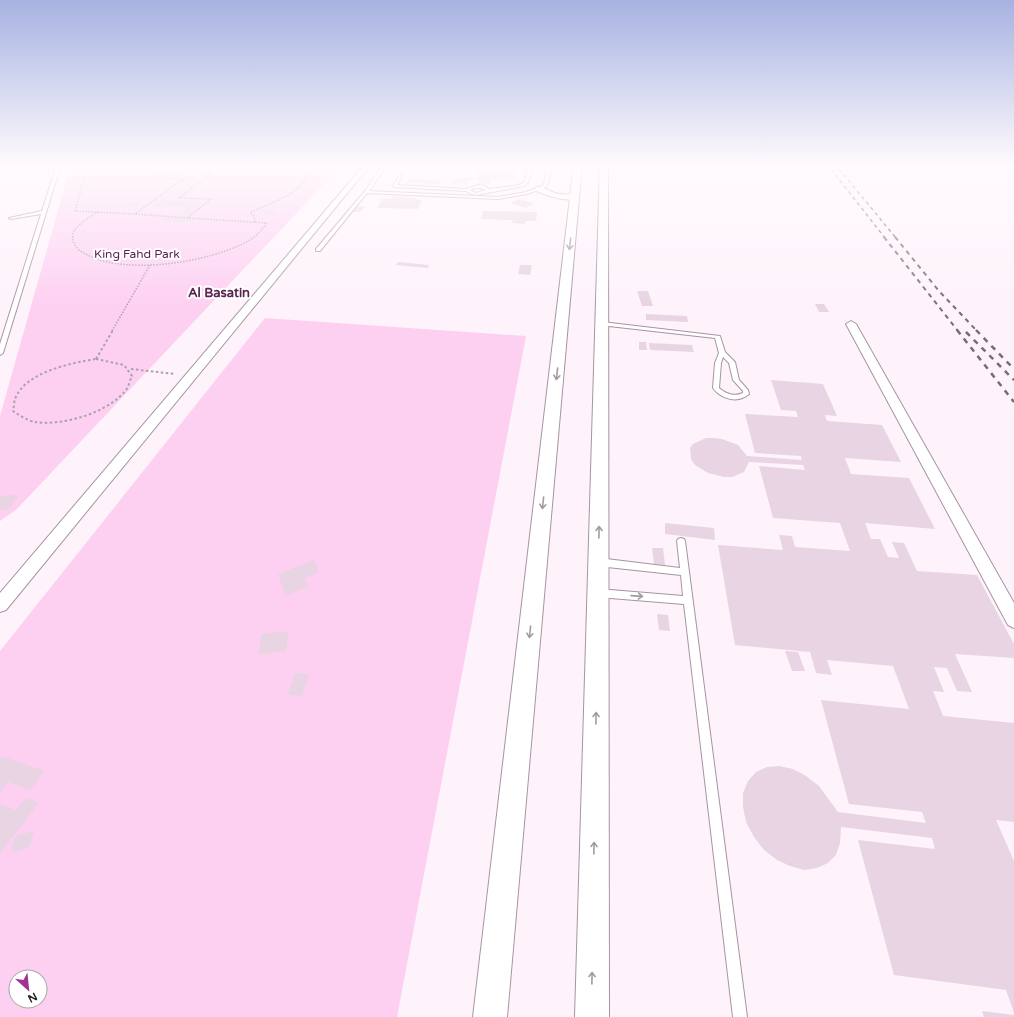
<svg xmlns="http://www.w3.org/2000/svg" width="1014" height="1017" font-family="'Varela Round',sans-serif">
	<rect width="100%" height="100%" fill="#fef3fb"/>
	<g fill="#fdd0f2" fill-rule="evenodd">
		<path d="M71,164H343L16,510L0,521V416Z"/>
		<path d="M265,318L526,336L397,1017H0V651ZM16,977H40V1001H16Z"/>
	</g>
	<g fill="#e8d4e3">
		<path d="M184,164H197L174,178L163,177Z"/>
		<path d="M419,164H434L433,167L418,166Z"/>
		<path d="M481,164H515L513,180L491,179L490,184H478L479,180H468L467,184H452L455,178H477Z"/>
		<path d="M189,175H198L188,184L192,185L182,193H173L167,199H162Z"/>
		<path d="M409,179L442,180L440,184L407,183Z"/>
		<path d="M393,196L416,198L415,199L422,200L418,209L377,208L383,198L391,199Z"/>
		<path d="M519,199L534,203L526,208L510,203Z"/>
		<path d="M158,200L202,202L184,217L178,216L189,207L150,206Z"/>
		<path d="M139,202L140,206L126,208L125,204Z"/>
		<path d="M358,206L365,207L360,212H352Z"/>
		<path d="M273,209L276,213L264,215L262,211Z"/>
		<path d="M483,211L537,212L536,221H525V224L512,223L513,220L481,219Z"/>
		<path d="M166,218L196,220L192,222L163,221Z"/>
		<path d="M398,262L429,265L428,268L396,265Z"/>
		<path d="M520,265H532L530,275L518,274Z"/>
		<path d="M637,291H648L653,306H642Z"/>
		<path d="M815,304H824L829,312H819Z"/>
		<path d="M646,314L687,316L688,322L646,320Z"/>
		<path d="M639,342H646L647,350H639Z"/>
		<path d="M649,343L692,345L694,352L650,350Z"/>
		<path d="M771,380L823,384L837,416L825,415L827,421L882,425L901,462L845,458L851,474L909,478L935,529L865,523L871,539H880L888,557L899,558L892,542L904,543L917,571L977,575L1014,644V658L955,654L972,692L957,691L947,668L934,667L944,692L933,691L943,716L1014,723V822L996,820L1014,861V1013L1006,990L894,975L858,840L935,849L932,838L841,827L840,843L836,855L828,863L817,868L804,870L790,866L777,860L764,850L754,837L746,822L743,807V793L748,781L756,772L767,767L779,766L793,769L806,776L819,786L838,812L926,823L922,812L849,804L821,700L909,709L893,666L827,660L832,675L816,673L810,652L735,645L718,545L783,550L779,535L792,536L795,547L850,551L840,523L773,518L759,466L805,470L803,465L749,462L744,472L732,477H724L708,473L695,465L691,459L690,448L693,444L706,438H714L722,439L738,445L747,456L802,460L801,456L755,453L745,414L798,417L796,411L781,410Z"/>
		<path d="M19,495L8,510H0V496Z"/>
		<path d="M665,523L714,528L715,540L665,534Z"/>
		<path d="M652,548H663L665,565L654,564Z"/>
		<path d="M314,560L319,572L305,578L309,586L286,596L278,574Z"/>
		<path d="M657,614L668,615L670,631L659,630Z"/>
		<path d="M289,631L286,651L258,655L261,634Z"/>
		<path d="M785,651L798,652L805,671H792Z"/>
		<path d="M295,673L309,674L302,696L288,695Z"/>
		<path d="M2,756L45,771L30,790L8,782L0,792V758Z"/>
		<path d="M26,798L39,803L0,853V804L16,810Z"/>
		<path d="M34,831L30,847L11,853L15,836Z"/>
		<path d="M982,1011L1014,1015V1017H984Z"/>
	</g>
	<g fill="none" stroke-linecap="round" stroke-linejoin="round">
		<defs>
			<g id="service">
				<path d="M57,164H61L3,353L0,355V344L41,214L11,219L9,218L42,211Z"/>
				<path d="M384,164H388L369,191L498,197L526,192L542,186L544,184L548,164H552L548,184L544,188L527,194L498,199L367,193L320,251H316V249L365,191Z"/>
				<path d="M530,164H534L528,182L524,186L476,195L472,194L466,191L395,187L393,186L400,175L402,176L397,185L466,189L478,185L485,186L489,189L515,186L522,184L524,182ZM475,188H481L486,190L476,193L470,190Z"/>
				<path d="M602,322L720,336L725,352L735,362L739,380L748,390L749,394C738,404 721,399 713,388L715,363L719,353L715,338L600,325V323ZM723,357L729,363L733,380L743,391V393C734,397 726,394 719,388L721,363Z"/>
				<path d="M681,538L684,539L685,541L747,1017H733L684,604L598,597L595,596L593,593L595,590L598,589L683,596L681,575L598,566L595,564L594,562L595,560L598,558L680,568L677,541L678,539Z"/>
			</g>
			<g id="minor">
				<path d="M365,164H371L6,610L0,612V593Z"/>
				<path d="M536,187C544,186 551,193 559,194C566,195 573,193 579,197C569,204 547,195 536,191Z"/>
				<path d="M851,321L856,324L1014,603V628L1008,625L846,324Z"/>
			</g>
			<g id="tertiary">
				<path d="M574,164H582L507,1017H473Z"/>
				<path d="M600,164H608L609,1017H575Z"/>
			</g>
		</defs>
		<use href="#service" stroke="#a694a2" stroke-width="2"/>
		<use href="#minor" stroke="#a694a2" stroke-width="2"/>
		<use href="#tertiary" stroke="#a694a2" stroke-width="2"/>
		<g stroke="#aba2a9" stroke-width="1.5" stroke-dasharray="1.5 1.5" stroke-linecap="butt">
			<path d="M96,164L84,179L75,211L135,214"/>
			<path d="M177,164L155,178L183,179L135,214L187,218L211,199L179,198L212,173L191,172L203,164"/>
			<path d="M98,212C90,217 79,223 74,231C70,239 75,248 82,252C121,277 210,263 250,240C257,236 262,229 267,223L187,218"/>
			<path d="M255,222L254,216L250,213C274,200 306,195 312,164"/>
			<path d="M112,331L150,265"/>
		</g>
		<g stroke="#aba2a9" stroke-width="2" stroke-dasharray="2.5 2.5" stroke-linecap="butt">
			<path d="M96,359L124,365L132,376C130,380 129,386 126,390C108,413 63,426 35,422C28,421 19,415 13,411C14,407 14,402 15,399C25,372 71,363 96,359Z"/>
			<path d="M96,359L113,330"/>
			<path d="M131,369L175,374"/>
		</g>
		<use href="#service" fill="#fff" fill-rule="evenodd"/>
		<use href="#minor" fill="#fff" fill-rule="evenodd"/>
		<use href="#tertiary" fill="#fff" fill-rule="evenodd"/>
		<g stroke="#766e74" stroke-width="1.5" stroke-dasharray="3.5 3.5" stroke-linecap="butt">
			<path d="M827,164L885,238"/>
			<path d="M835,164L896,238"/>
		</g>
		<g stroke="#766e74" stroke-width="2" stroke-dasharray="4.5 4.5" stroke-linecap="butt">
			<path d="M884,237L958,331"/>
			<path d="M895,237L939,291L977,331"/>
		</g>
		<g stroke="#766e74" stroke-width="2.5" stroke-dasharray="5.5 5.5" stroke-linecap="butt">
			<path d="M957,330L1014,402"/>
			<path d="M976,330L1014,369"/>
			<path d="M966,332L1014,380"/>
		</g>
	</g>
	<defs><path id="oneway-shaft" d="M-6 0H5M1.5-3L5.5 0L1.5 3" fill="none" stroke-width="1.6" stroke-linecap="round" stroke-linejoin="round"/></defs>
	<g stroke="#a09c9f">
		<use href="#oneway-shaft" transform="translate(570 244) rotate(96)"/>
		<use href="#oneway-shaft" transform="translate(557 374) rotate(96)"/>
		<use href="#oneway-shaft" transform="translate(543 503) rotate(96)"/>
		<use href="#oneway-shaft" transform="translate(599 532) rotate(-89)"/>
		<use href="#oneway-shaft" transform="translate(637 596) rotate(4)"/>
		<use href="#oneway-shaft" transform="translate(530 632) rotate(96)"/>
		<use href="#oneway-shaft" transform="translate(596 718) rotate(-89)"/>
		<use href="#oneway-shaft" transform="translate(594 848) rotate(-89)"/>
		<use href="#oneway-shaft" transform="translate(592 978) rotate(-89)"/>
	</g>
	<linearGradient id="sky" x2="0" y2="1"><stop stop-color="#a6b2e1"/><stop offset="0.54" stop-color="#fffafd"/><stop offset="1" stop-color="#fffafd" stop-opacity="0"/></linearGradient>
	<rect width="1014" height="306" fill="url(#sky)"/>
	<g text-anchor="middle" stroke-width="4" stroke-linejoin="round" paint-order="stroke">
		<g font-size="12" fill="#5b1e50" stroke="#fff">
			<text x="137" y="258">King Fahd Park</text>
		</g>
		<g font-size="13" font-weight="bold" fill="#5a2450" stroke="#fff">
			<text x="219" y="297">Al Basatin</text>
		</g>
	</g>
	<g transform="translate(28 989) rotate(153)"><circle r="19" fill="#ffffff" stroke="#aaa7a9"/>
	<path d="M0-3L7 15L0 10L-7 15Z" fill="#a23290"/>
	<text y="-6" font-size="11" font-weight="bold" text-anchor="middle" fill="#2b2429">N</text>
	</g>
</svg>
